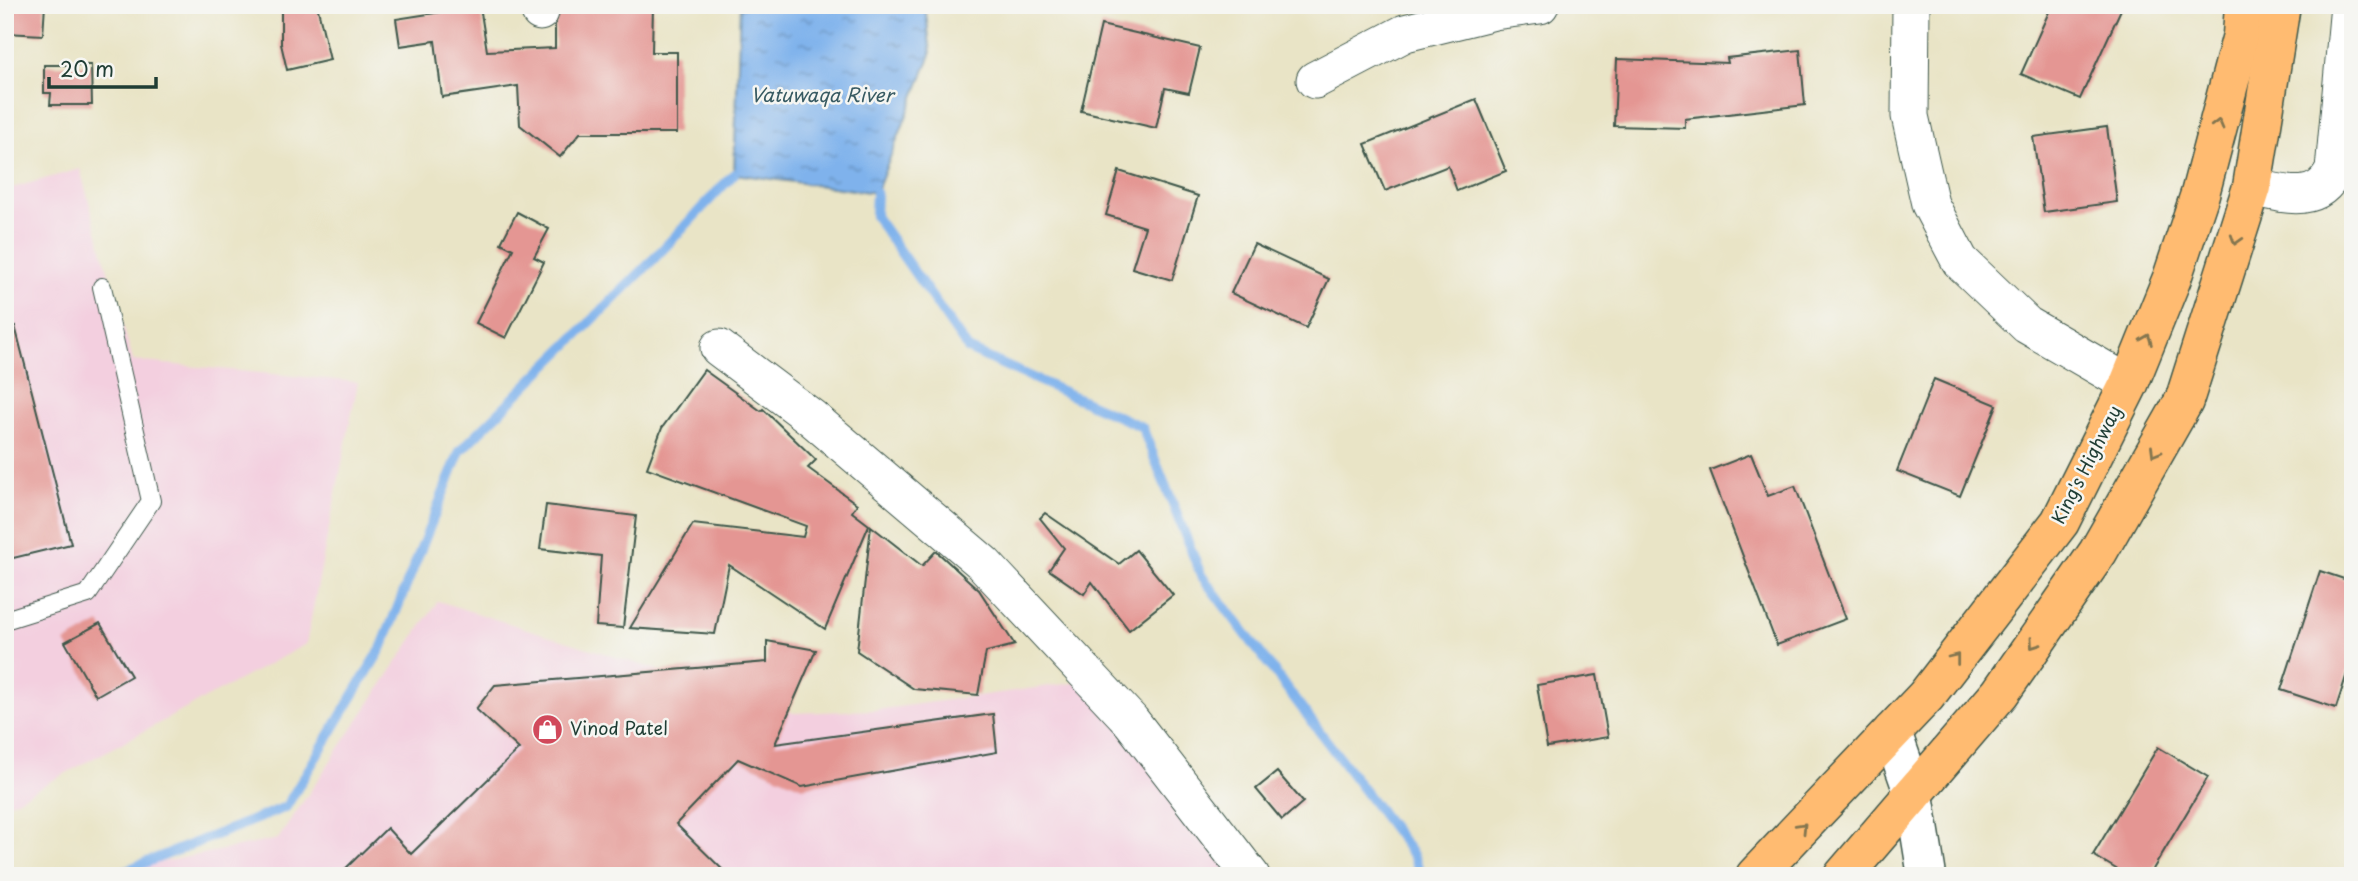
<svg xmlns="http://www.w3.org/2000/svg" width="2358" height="881" font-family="'Playpen Sans',sans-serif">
	<defs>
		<pattern id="water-ripples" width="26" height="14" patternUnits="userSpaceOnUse" patternTransform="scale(1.75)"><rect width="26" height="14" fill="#7fb2ec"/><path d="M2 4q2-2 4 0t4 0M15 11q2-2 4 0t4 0" fill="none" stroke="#6792c0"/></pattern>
	</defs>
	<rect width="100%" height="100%" fill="#f6f6f2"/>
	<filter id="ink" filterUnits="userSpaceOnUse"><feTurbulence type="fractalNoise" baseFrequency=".0143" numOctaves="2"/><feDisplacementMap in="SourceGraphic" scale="14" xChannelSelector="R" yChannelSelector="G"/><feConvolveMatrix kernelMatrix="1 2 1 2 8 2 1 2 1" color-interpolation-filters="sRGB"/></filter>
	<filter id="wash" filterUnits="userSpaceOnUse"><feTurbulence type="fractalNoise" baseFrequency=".00686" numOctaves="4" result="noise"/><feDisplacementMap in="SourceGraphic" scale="28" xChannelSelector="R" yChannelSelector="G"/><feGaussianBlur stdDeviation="1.57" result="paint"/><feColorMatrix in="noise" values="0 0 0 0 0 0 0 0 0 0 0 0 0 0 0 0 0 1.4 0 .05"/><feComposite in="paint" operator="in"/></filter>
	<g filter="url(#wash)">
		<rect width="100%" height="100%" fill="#e9e4c6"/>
		<g fill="#f3cfdf">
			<path d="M80,169L133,361L358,382L306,644L5,806V190Z"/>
			<path d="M438,601L794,713L876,710L1116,677L1256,876H92L278,839Z"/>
		</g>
		<path fill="url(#water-ripples)" stroke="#4f7890" stroke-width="2" d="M740,5H925L931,54L876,193L734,174Z"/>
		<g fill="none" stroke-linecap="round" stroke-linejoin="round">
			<g stroke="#7fb2ec" stroke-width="10">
				<path d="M876,193L875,216L968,349L1142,427L1201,575L1413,855L1422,876"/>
				<path d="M112,876L286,807L381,649L460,451L648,265L734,174"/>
			</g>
		</g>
		<g id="blocks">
			<g fill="#e49693">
				<path d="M7,5H45L43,35L6,33Z"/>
				<path d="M281,5H317L330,60L287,70L281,44Z"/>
				<path d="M561,5H653L652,52H677V133H580L560,157L520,125L518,86L442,97L435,41L400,46L396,19L480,6L487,51L555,48V25Z"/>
				<path d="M2052,5H2123L2080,99L2021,74Z"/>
				<path d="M1101,25L1200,48L1189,93L1165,88L1156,128L1081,111Z"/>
				<path d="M1800,50L1805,105L1685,119V128L1614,126L1617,59L1728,63L1727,58Z"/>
				<path d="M44,65H91L92,105H50L51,93H44Z"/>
				<path d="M1476,99L1506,171L1457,191L1448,166L1385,191L1365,144Z"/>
				<path d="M2107,127L2117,202L2044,212L2033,137Z"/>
				<path d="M1119,171L1198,196L1172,280L1132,268L1145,227L1106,215Z"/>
				<path d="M517,212L549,229L534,257L544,262L506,338L476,323L513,249L501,243Z"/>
				<path d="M1254,244L1329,279L1306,328L1231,293Z"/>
				<path d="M15,326L71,544L5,560V328Z"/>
				<path d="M704,370L761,411L763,409L816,460L808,468L857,504L852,512L869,525L825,629L729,565L715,634L630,628L693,524L803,537L806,526L647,468L662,428Z"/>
				<path d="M1934,379L1997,405L1960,496L1897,471Z"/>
				<path d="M1751,454L1768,496L1795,486L1846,619L1777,645L1710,470Z"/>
				<path d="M546,505L636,516L623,628L596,626L601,556L540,549Z"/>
				<path d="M1045,513L1119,564L1136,550L1173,595L1129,630L1092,582L1084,594L1049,570L1064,548L1040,518Z"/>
				<path d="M871,526L922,566L936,551L979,590L1015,645L986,652L978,695L914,689L857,651Z"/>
				<path d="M2320,571L2353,582V655L2336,708L2281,690Z"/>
				<path d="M100,623L131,676L96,696L65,642Z"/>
				<path d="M767,641L816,650L775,744L993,714L997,752L802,787L738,759L676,824L729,876H338L387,828L411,854L519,749L476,709L495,685L767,662Z"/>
				<path d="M1597,675L1608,737L1547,747L1537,685Z"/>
				<path d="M2158,747L2208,777L2149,876H2128L2093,855Z"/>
				<path d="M1277,772L1303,802L1282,820L1256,789Z"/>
			</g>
		</g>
	</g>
	<g filter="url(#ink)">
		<use href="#blocks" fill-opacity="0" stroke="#3d564a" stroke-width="2"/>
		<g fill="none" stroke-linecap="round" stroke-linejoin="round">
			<defs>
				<path id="service" d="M5,620L88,594L151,501L102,287"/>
				<g id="minor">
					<path d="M540,5V12"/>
					<path d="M1911,5L1910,116L1930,204L1960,261L2027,325L2129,384"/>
					<path d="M1315,80L1405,33L1494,11L1540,5"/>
					<path d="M2252,187C2283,194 2318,206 2334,170L2349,5"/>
					<path d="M719,348L812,418L983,563L1131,721L1251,876"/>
				</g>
				<path id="tertiary" d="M1892,732L1914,795L1927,876"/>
				<g id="trunk">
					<path d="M1755,876L1926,696L2060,522L2129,384L2172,278L2200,194L2242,35L2244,5"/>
					<path d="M1843,876L2000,693L2098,552L2184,401L2252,187L2281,5"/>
				</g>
			</defs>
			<use href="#service" stroke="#3d564a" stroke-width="20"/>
			<use href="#minor" stroke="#3d564a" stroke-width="39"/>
			<use href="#tertiary" stroke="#3d564a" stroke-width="41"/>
			<use href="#trunk" stroke="#3d564a" stroke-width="41"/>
			<use href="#service" stroke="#fff" stroke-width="18"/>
			<use href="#minor" stroke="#fff" stroke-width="37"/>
			<use href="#tertiary" stroke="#fff" stroke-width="38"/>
			<use href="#trunk" stroke="#ffbb71" stroke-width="38"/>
		</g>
		<defs><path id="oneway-chevron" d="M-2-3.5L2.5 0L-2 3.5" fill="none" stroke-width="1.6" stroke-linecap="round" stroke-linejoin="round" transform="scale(1.75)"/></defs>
		<g stroke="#84764f">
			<use href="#oneway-chevron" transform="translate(2218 124) rotate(-75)"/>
			<use href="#oneway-chevron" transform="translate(2236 240) rotate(107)"/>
			<use href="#oneway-chevron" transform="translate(2147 339) rotate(-68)"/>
			<use href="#oneway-chevron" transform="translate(2155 452) rotate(120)"/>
			<use href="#oneway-chevron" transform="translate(2034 644) rotate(125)"/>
			<use href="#oneway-chevron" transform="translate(1955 658) rotate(-52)"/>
			<use href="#oneway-chevron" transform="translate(1802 827) rotate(-46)"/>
		</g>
	</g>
	<defs>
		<symbol id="shop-disc" viewBox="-11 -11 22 22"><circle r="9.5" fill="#d1495b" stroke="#f6f6f2"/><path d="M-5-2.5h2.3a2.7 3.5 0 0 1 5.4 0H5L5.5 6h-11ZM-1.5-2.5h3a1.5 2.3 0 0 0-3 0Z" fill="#fff"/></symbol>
	</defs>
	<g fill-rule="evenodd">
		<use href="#shop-disc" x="530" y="712" width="35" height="35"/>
	</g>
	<g text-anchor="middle" stroke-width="5" stroke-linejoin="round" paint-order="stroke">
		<g font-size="18" fill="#1f3d34" stroke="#f6f6f2">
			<text transform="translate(2087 465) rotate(-63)" y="6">King's Highway</text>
		</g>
		<g font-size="18" fill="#1f3d34" stroke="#f6f6f2" text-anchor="start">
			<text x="570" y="735">Vinod Patel</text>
		</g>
		<g font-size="19" font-style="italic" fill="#375a62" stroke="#f6f6f2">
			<text x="822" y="102">Vatuwaqa River</text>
		</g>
	</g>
	<rect width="2358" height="881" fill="none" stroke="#f6f6f2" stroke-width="28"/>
	<path d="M49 77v10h107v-10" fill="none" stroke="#1f3d34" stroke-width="3.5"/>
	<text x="60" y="77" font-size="21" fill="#1f3d34" stroke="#f6f6f2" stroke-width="5" paint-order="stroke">20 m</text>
</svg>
